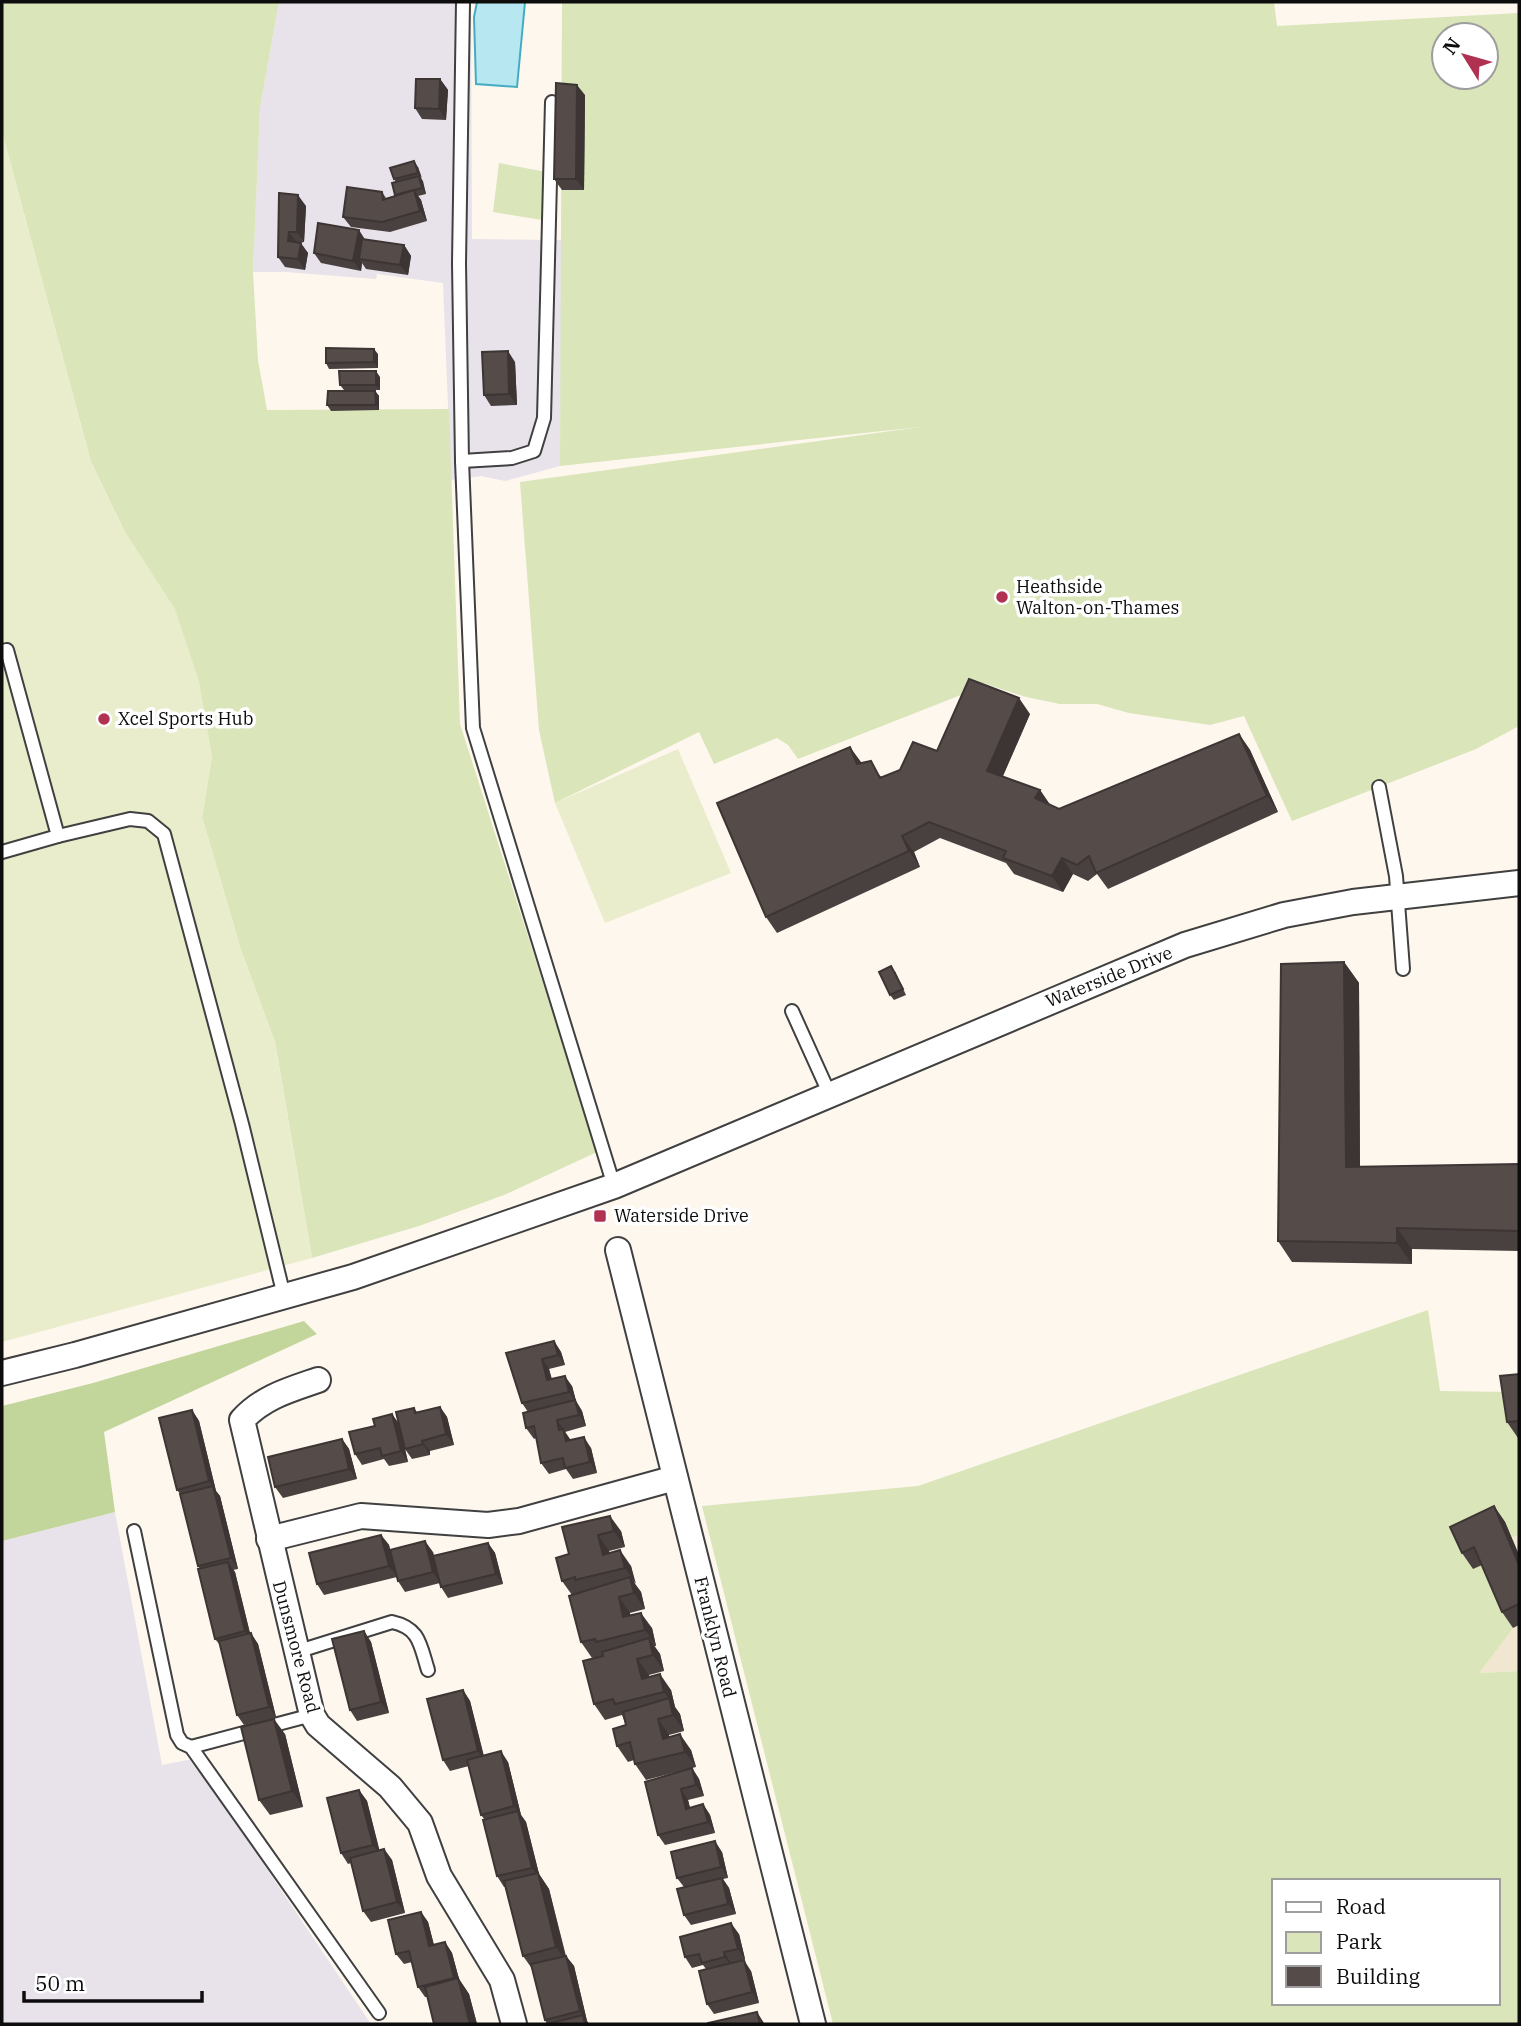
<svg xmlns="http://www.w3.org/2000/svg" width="1521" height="2026" font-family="'IBM Plex Serif',serif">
	<rect width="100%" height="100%" fill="#fef7ee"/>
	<g fill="#e8e2eb">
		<path d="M279,2H471L472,239L563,240L560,466L505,481L481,476L451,480L443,283L377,274L376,279L285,272H253L260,108Z"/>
		<path d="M115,1512L162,1765L193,1759L371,2024H2V1541Z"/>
	</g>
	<path fill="#f1e7d0" d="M1505,1522L1512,1537L1519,1536V1671L1478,1673Z"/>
	<g fill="#dae5ba" fill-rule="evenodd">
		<path d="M2,2H279L260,108L253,272L258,360L267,410L449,409L460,724L597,1152L504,1195L419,1226L312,1258L275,1042L241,950L202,817L212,756L124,530L91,462L2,132Z"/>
		<path d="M562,2H1274L1277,26L1519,13V726L1476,749L1292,821L1244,716L1210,725L1129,713L1097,704H1060L1026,697L983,683L966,693L798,759L788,745L777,738L714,764L699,732L555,803L539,730L520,482L920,427L560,466ZM1444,35H1486V77H1444Z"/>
		<path d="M499,163L546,172L542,220L493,212Z"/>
		<path d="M1428,1310L1440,1391L1511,1392L1519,1438V1536L1512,1537L1504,1522L1485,1563L1513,1628L1479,1673L1519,1671V2024H833L702,1506L918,1486ZM1274,1881H1498V2003H1274Z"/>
	</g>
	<path fill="#c2d59b" d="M304,1321L317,1334L104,1432L115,1512L2,1541V1406L93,1383Z"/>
	<g fill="#e9edcb">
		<path d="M2,132L91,462L124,530L175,609L199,681L212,756L202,817L241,950L275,1042L312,1258L2,1342Z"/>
		<path d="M678,749L731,873L605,923L555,803Z"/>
	</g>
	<path fill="#b7e8f1" stroke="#44acc2" stroke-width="2" d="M477,2H525L517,87L476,84L474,17Z"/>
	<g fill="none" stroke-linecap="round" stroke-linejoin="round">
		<defs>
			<g id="lane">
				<path d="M463,2L459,263L462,461L473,728L614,1186"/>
				<path d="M462,461L512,458L534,451L544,418L552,102"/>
				<path d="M2,651L7,650L58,836L2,852"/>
				<path d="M1379,787L1396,876L1403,969"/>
				<path d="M58,836L130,819L148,821L164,834L242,1124L284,1296"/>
				<path d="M792,1011L830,1095"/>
				<path d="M134,1531L177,1735L182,1743L191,1747"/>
				<path d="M296,1652L392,1622C420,1628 420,1645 428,1670"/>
				<path d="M312,1715L191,1747L379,2013"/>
			</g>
			<g id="street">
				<path d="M618,1250L813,2024"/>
				<path d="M2,1373L75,1355L353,1277L614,1186L1185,945L1284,915L1353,902L1519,883"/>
				<path d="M318,1380C289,1390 263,1397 242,1420L312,1715L318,1725L390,1787L420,1823L439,1876L502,1980L514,2024"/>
				<path d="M269,1539L361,1516L488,1525L519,1521L675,1478"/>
			</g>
		</defs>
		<use href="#lane" stroke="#404040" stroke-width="16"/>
		<use href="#street" stroke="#404040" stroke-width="28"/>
		<use href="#lane" stroke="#fff" stroke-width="12"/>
		<use href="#street" stroke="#fff" stroke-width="24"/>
	</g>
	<g fill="#494140">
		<path d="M440,79L448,90L446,120L422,119L415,108Z"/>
		<path d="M585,95L584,190H562L554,179Z"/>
		<path d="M418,167L426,194L418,196L421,200L427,221L390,232L351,227L343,217L382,192L386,198L396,195V182L394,179Z"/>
		<path d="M279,193L306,206L304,242L299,243L308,253L305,270L285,267L278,257Z"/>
		<path d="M365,240L404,245L411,256L408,275L366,269L362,263L361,271L321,263L314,253Z"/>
		<path d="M378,354V368L329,369L326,363Z"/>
		<path d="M515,362L517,405L491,406L484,395Z"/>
		<path d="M380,377V390H344L340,385Z"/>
		<path d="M375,391L379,396V410L331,411L327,405Z"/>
		<path d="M1030,714L1003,776L1040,790L1050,805L1059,809L1239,734L1250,750L1278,812L1108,889L1097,874L1088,881L1073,874L1063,892L1014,874L1006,863L940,838L914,852L920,867L777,933L766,917L861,763L882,777L900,770L937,751Z"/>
		<path d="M1344,962L1359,983L1360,1167L1519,1164V1251L1412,1249V1264L1292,1262L1278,1241Z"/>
		<path d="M895,971L906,995L894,1000L890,995Z"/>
		<path d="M554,1341L561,1352L565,1365L549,1369L552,1379L572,1386L576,1401L582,1411L586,1426L565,1432L570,1440L591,1448L597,1473L573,1479L566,1469L549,1474L541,1463L536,1438L534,1439L526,1428L528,1412L522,1403L506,1353Z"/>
		<path d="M1519,1374V1438H1518L1507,1422Z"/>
		<path d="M440,1407L447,1417L454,1445L430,1451V1455L412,1459L405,1449L404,1444L408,1462L389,1466L384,1459L362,1465L355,1454L375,1426L392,1414L399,1424L414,1408L417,1412Z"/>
		<path d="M192,1410L199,1421L216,1491L220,1496L238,1569L233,1570L235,1572L250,1633L258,1644L276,1717L244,1725L237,1715L220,1645L215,1639L200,1569L198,1566L181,1495L177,1490Z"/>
		<path d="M342,1439L349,1449L357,1479L283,1498L275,1487Z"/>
		<path d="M1494,1506L1505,1522L1519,1555V1625L1513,1628L1502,1612L1482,1565L1473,1569L1462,1553Z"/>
		<path d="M562,1527L621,1531L625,1547L609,1551L610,1553L631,1566L635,1584L641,1592L645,1609L630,1613V1615L652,1628L656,1646H654L660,1654L664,1671L649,1675V1677L671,1690L675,1707L680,1714L684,1731L669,1735V1737L691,1750L696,1767L646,1780L635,1764L634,1760L628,1762L617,1746L626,1725L622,1715L605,1720L594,1704L603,1656L592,1658L581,1642L572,1595L562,1581L569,1554Z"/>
		<path d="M381,1535L389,1545L390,1550L433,1552L434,1556L488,1543L495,1553L503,1584L448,1598L441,1587L440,1583L405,1592L398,1581L397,1577L324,1595L317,1584Z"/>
		<path d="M364,1631L371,1642L389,1713L357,1721L350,1710Z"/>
		<path d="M463,1690L470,1701L484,1756L508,1762L521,1815L526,1822L539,1874L549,1889L566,1956L574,1966L587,2021L589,2024H547L545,2020L533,1970L523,1956L505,1887H504L497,1876L485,1820L481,1815L469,1766L450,1771L443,1760Z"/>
		<path d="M285,1734L303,1807L270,1815L259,1800Z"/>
		<path d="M692,1768L699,1779L704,1796L688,1800L690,1808L703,1804L710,1815L715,1833L665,1845L658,1835Z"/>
		<path d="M359,1790L367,1801L379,1850L384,1849L392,1860L405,1913L371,1922L363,1911L351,1863L348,1864L341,1853Z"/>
		<path d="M722,1852L728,1878L723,1879L729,1888L736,1914L691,1925L684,1915V1887L677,1878Z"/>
		<path d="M421,1912L428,1922L434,1945L445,1942L452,1953L459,1979L469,1994L477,2024H434L427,1997H425L418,1987L412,1962L404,1964L396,1954Z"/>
		<path d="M739,1934L745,1959L731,1963L751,1971L759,2003L714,2014L707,2004L706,1969L703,1965L692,1968L685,1957Z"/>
	</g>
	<g fill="#3c3534">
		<path d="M440,79L448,90L446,120L439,109Z"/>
		<path d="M577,85L585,95L584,190L576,179Z"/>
		<path d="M414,161L418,167L422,178L418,173Z"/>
		<path d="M419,176L423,181L426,194L422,188Z"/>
		<path d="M414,190L421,200L427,221L420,211Z"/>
		<path d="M298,195L306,206L304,242L297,232Z"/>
		<path d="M359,230L366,241L359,259L362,263L361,271L353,261Z"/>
		<path d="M289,232L297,243L288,241Z"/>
		<path d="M301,243L308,253L305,270L298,259Z"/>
		<path d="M404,245L411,256L408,275L400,265Z"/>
		<path d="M374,349L378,354V368L374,362Z"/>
		<path d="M508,351L515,362L517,405L509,394Z"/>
		<path d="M376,371L380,377V390L376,385Z"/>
		<path d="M375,391L379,396V410L376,405Z"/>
		<path d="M1019,698L1030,714L998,787L987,771Z"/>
		<path d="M1239,734L1250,750L1278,812L1267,796Z"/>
		<path d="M850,747L861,762L868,780L857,764Z"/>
		<path d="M1040,790L1051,806L1035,798Z"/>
		<path d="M902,836L914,852L920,867L909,851Z"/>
		<path d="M1062,858L1073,874L1063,892L1052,876Z"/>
		<path d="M1344,962L1359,983L1360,1188L1346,1167Z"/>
		<path d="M1397,1228L1412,1249V1264L1397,1243Z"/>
		<path d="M554,1341L561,1352L565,1365L558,1355Z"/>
		<path d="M542,1359L549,1369L554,1391L547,1380Z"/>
		<path d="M565,1376L572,1386L576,1401L582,1411L586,1426L579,1415L575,1401L569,1392Z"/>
		<path d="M440,1407L447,1417L454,1445L446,1434Z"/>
		<path d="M192,1410L199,1421L216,1491L220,1496L238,1569L231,1558L213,1487L209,1481Z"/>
		<path d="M392,1414L399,1424L408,1462L401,1451Z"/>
		<path d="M557,1420L570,1439L573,1452L559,1430Z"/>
		<path d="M584,1437L591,1448L597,1473L590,1462Z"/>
		<path d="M342,1439L349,1449L357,1479L349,1469Z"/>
		<path d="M422,1441L430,1451V1455L423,1444Z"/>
		<path d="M1494,1506L1505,1522L1519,1555V1565Z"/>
		<path d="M610,1516L621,1531L625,1547L614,1531Z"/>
		<path d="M381,1535L389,1545L397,1577L389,1566Z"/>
		<path d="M598,1535L609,1551L614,1571L603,1555Z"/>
		<path d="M425,1541L433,1552L440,1583L433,1572Z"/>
		<path d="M488,1543L495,1553L503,1584L496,1574Z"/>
		<path d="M620,1550L631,1566L636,1584L625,1568Z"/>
		<path d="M228,1562L235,1572L252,1642L245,1631Z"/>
		<path d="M630,1577L641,1592L645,1609L634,1593Z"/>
		<path d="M619,1597L630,1613L634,1633L623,1617Z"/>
		<path d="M641,1613L652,1628L656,1646L645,1630Z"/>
		<path d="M364,1631L371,1642L389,1713L381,1702Z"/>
		<path d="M251,1633L258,1644L276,1717L269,1707Z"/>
		<path d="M649,1638L660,1654L664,1671L653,1655Z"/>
		<path d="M637,1659L649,1675L653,1695L642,1679Z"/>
		<path d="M660,1674L671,1690L675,1707L680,1714L684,1731L673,1715L669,1699L664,1692Z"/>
		<path d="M463,1690L470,1701L485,1762L478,1751Z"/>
		<path d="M274,1719L285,1734L303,1807L292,1791Z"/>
		<path d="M658,1719L669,1735L674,1754L663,1739Z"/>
		<path d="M680,1734L691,1750L696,1767L685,1752Z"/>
		<path d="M501,1751L508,1762L521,1815L526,1822L539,1874L549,1889L567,1963L556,1947L539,1877L532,1868L519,1813L514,1806Z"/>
		<path d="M692,1768L699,1779L704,1796L696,1785Z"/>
		<path d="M681,1789L688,1800L693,1820L686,1809Z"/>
		<path d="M359,1790L367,1801L381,1856L373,1845Z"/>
		<path d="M703,1804L710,1815L715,1833L708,1822Z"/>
		<path d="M715,1841L722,1852L728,1878L721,1867Z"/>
		<path d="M384,1849L392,1860L405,1913L397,1902Z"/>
		<path d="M722,1878L729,1888L736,1914L728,1904Z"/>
		<path d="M421,1912L428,1922L437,1957L429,1946Z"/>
		<path d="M731,1923L739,1934L745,1959L738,1949Z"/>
		<path d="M445,1942L452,1953L459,1979L469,1994L477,2024H470L461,1988L454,1978Z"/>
		<path d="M724,1952L731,1963L732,1968L725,1957Z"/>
		<path d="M566,1956L574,1966L587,2021L589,2024H585L583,2015L580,2011Z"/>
		<path d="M744,1960L751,1971L759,2003L752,1992Z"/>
		<path d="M757,2012L764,2023V2024H760Z"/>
	</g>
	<g fill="#554c4a" stroke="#3c3534" stroke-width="2">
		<path d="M416,79H440L439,109L415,108Z"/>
		<path d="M556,83L577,85L576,179H554Z"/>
		<path d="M414,161L418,173L394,179L390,168Z"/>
		<path d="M419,176L422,188L395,195L392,183Z"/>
		<path d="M347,187L382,192L383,200L414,190L420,211L382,222L343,217Z"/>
		<path d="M279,193L298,195L297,232H289L288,241L301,243L298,259L278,257Z"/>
		<path d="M318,223L359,230L353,261L314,253Z"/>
		<path d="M362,239L404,245L400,265L359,259Z"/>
		<path d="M326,348L374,349V362L326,363Z"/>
		<path d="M508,351L509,394L484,395L482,352Z"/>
		<path d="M339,371H376V385H340Z"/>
		<path d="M328,391H375L376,405H327Z"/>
		<path d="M969,679L1019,698L987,771L1040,790L1035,798L1059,809L1239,734L1267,796L1096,873L1089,856L1077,865L1062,858L1052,876L1003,858L1006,851L929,822L902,836L909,851L766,917L717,803L850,747L857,764L871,761L880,778L900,770L913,742L937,751Z"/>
		<path d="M1344,962L1346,1167L1519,1164V1231L1397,1228V1243L1278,1241L1281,964Z"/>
		<path d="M891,966L903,989L890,995L879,972Z"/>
		<path d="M554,1341L558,1355L542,1359L547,1380L565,1376L569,1392L522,1403L506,1353Z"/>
		<path d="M1519,1374V1421L1507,1422L1500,1376Z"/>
		<path d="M575,1400L579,1415L557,1420L559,1430L563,1429L566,1441L584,1437L590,1462L565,1468L563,1458L541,1463L534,1426L526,1428L523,1413Z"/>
		<path d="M440,1407L446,1434L422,1441L423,1444L405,1449L396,1412L414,1408L415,1413Z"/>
		<path d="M192,1410L209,1481L177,1490L159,1418Z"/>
		<path d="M392,1414L401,1451L382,1456L380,1448L355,1454L349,1432L375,1426L373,1419Z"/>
		<path d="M342,1439L349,1469L275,1487L268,1457Z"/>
		<path d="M213,1486L231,1558L198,1566L180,1494Z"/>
		<path d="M1494,1506L1519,1565V1604L1502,1612L1474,1547L1462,1553L1450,1527Z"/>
		<path d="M610,1516L614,1531L598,1535L603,1555L620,1550L625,1568L575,1580V1577L562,1581L556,1558L569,1554L562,1527Z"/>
		<path d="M381,1535L389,1566L317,1584L309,1553Z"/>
		<path d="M425,1541L433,1572L398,1581L390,1550Z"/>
		<path d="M488,1543L496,1574L441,1587L433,1556Z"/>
		<path d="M228,1562L245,1631L215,1639L198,1569Z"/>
		<path d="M630,1577L634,1593L619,1597L623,1617L641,1613L645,1630L596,1642L595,1639L581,1642L569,1596Z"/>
		<path d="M364,1631L381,1702L350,1710L332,1639Z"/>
		<path d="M251,1633L269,1707L237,1715L219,1641Z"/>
		<path d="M649,1638L653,1655L637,1659L642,1679L660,1674L664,1692L615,1704L613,1699L594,1704L583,1661L603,1656L602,1652Z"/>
		<path d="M463,1690L478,1751L443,1760L427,1699Z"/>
		<path d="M669,1698L673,1715L658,1719L663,1739L680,1734L685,1752L635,1764L630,1742L617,1746L613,1729L626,1725L623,1712Z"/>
		<path d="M274,1719L292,1791L259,1800L241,1727Z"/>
		<path d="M501,1751L514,1806L481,1815L467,1760Z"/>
		<path d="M692,1768L696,1785L681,1789L686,1809L703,1804L708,1822L658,1835L645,1782Z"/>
		<path d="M359,1790L373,1845L341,1853L327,1798Z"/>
		<path d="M518,1811L532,1868L497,1876L483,1820Z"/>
		<path d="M715,1841L721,1867L677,1878L671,1852Z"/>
		<path d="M384,1849L397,1902L363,1911L350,1858Z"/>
		<path d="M538,1873L556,1947L523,1956L504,1881Z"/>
		<path d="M722,1878L728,1904L684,1915L677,1889Z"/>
		<path d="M421,1912L429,1946L445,1942L454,1978L418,1987L409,1951L396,1954L388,1920Z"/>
		<path d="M731,1923L738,1949L724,1952L725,1957L702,1963L699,1954L685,1957L680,1937Z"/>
		<path d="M566,1956L580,2011L545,2020L531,1964Z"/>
		<path d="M744,1960L752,1992L707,2004L699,1971Z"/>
		<path d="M458,1978L470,2024H434L425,1987Z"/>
		<path d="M757,2012L760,2024H708V2023Z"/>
		<path d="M583,2015L585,2024H547Z"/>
	</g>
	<g fill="#b13153" stroke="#fff" stroke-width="2.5">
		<circle cx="1002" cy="597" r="7"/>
		<circle cx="104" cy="719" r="7"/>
		<rect x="593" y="1209" width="14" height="14" rx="3.5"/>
	</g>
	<g text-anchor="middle" stroke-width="7" stroke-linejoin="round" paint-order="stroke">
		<g font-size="18" fill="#0d0d0d" stroke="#fff" text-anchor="start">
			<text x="1016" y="593">Heathside<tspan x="1016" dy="21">Walton-on-Thames</tspan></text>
			<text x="118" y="725">Xcel Sports Hub</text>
			<text x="614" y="1222">Waterside Drive</text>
		</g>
		<g font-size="18" fill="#0d0d0d" stroke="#fff">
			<text transform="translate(1109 977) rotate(-22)" y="6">Waterside Drive</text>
			<text transform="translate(715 1637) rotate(76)" y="6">Franklyn Road</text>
			<text transform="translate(296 1647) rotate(75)" y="6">Dunsmore Road</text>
		</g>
	</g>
	<rect width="1521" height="2026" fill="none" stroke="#0d0d0d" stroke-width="7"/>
	<rect x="1272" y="1879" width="228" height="126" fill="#ffffff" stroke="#9e9e9e" stroke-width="2"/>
	<rect x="1286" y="1902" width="35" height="10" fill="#ffffff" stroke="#9e9e9e" stroke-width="2"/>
	<text x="1336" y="1914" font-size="21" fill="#0d0d0d">Road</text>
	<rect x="1286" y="1932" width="35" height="21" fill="#dae5ba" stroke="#9e9e9e" stroke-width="2"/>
	<text x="1336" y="1949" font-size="21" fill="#0d0d0d">Park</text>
	<rect x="1286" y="1966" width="35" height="21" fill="#554c4a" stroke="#9e9e9e" stroke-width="2"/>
	<text x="1336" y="1984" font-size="21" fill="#0d0d0d">Building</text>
	<g transform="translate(1465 56) rotate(307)"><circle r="33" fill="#ffffff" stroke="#9e9e9e" stroke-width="2"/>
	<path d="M0-5L12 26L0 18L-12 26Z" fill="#b13153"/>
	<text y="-10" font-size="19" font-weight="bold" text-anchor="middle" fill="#0d0d0d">N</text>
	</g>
	<path d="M24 1991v10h178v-10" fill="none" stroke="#0d0d0d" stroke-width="3.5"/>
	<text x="35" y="1991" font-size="21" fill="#0d0d0d" stroke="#ffffff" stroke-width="5" paint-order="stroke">50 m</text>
</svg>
